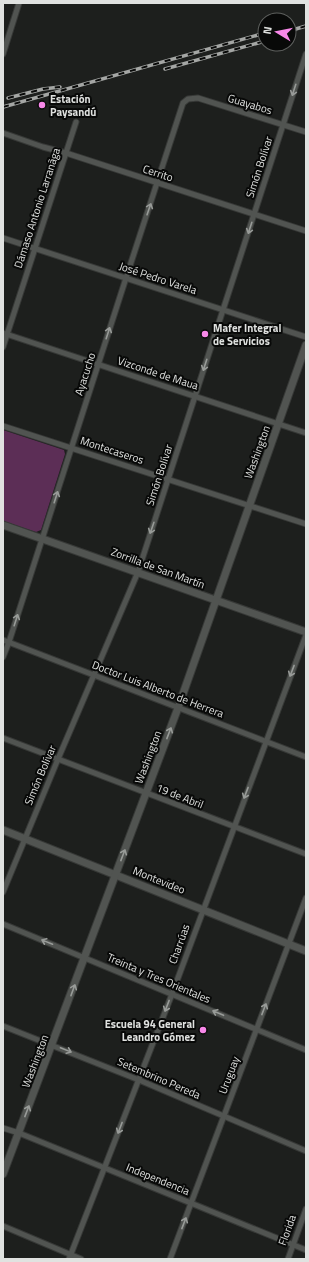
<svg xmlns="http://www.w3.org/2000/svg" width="309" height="1262" font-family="'Titillium Web',sans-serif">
	<rect width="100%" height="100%" fill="#1d1f1d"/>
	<path fill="#5c2e56" d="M3,430L64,450L65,454L41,530L36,532L3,521Z"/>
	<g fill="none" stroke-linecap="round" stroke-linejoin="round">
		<defs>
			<g id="street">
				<path d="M3,54L19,3"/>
				<path d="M3,133L43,147L66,153L306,231"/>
				<path d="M3,238L306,337"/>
				<path d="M3,333L306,433"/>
				<path d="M3,347L76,122"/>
				<path d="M3,426L306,524"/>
				<path d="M3,640L306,757"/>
				<path d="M3,657L9,642L126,278L183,103L188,99L198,98L306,132"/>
				<path d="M3,738L306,854"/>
				<path d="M3,892L58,759L138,572L306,54"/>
				<path d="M3,924L306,1050"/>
				<path d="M3,1026L139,1080L306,1151"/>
				<path d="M3,1128L19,1133L306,1250"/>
				<path d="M3,1226L81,1259"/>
				<path d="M69,1259L172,994L306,635"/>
				<path d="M170,1259L306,898"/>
				<path d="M288,1259L306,1209"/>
			</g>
			<g id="secondary">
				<path d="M3,525L306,632"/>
				<path d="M3,830L306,951"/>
				<path d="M3,1174L178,708L306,345"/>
			</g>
		</defs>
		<use href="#street" stroke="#373937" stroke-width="7"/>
		<use href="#secondary" stroke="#373937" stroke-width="9"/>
		<use href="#street" stroke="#515451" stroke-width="5"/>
		<use href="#secondary" stroke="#515451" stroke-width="7"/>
		<defs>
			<g id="rail">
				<path d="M289,31L306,26"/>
				<path d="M165,69L265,41"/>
				<path d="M8,98L43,89L60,87"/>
				<path d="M3,107L265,33"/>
			</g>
		</defs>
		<use href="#rail" stroke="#a4a6a4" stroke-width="3.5"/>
		<use href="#rail" stroke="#080908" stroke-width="2" stroke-dasharray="6" stroke-linecap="butt"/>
	</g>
	<defs><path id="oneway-shaft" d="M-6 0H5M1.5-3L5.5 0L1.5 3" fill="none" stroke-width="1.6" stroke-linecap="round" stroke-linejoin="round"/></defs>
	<g stroke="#989b98">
		<use href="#oneway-shaft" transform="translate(294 90) rotate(108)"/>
		<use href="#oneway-shaft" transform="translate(149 209) rotate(-71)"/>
		<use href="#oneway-shaft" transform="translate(250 228) rotate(108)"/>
		<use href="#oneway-shaft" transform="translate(108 333) rotate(-72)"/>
		<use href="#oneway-shaft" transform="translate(205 365) rotate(108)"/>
		<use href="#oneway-shaft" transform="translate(56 497) rotate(-72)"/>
		<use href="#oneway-shaft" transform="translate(152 528) rotate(109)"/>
		<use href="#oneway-shaft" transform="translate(16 620) rotate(-72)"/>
		<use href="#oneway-shaft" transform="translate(292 671) rotate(111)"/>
		<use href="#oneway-shaft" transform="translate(169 733) rotate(-69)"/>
		<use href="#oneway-shaft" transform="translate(246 793) rotate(111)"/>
		<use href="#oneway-shaft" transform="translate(123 855) rotate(-69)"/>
		<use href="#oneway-shaft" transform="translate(47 942) rotate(-158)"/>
		<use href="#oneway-shaft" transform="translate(73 990) rotate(-70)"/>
		<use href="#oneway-shaft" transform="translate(167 1006) rotate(111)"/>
		<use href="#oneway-shaft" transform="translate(264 1009) rotate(-69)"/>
		<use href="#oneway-shaft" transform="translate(218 1013) rotate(-157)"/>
		<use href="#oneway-shaft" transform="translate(66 1050) rotate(22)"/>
		<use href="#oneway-shaft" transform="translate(27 1111) rotate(-69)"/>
		<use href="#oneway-shaft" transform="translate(120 1128) rotate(111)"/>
		<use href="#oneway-shaft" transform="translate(184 1223) rotate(-69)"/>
	</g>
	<g fill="#f888e9" stroke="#080908" stroke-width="1.5">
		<circle cx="42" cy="105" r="4"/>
		<circle cx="205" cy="334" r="4"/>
		<circle cx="203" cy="1030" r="4"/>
	</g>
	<g text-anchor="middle" stroke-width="4" stroke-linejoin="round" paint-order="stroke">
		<g font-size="11" font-weight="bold" fill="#e0e2e0" stroke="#080908" text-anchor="start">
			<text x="50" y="103">Estación<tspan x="50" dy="13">Paysandú</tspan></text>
			<text x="213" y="332">Mafer Integral<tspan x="213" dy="13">de Servicios</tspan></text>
			<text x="195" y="1028" text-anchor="end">Escuela 94 General<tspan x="195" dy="13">Leandro Gómez</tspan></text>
		</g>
		<g font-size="11" fill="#e0e2e0" stroke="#080908">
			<text transform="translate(250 104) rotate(17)" y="4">Guayabos</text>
			<text transform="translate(259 167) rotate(-72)" y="4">Simón Bolívar</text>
			<text transform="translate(158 173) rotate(18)" y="4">Cerrito</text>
			<text transform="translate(37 208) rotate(-72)" y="4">Dámaso Antonio Larranãga</text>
			<text transform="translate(158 278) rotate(18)" y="4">José Pedro Varela</text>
			<text transform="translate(158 373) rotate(18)" y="4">Vizconde de Maua</text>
			<text transform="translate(85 374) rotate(-72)" y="4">Ayacucho</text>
			<text transform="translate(112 450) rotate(18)" y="4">Montecaseros</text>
			<text transform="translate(257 452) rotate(-70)" y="4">Washington</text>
			<text transform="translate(159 475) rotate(-72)" y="4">Simón Bolívar</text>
			<text transform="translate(158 568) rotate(20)" y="4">Zorrilla de San Martín</text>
			<text transform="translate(158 689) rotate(21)" y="4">Doctor Luis Alberto de Herrera</text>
			<text transform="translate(148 757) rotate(-69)" y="4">Washington</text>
			<text transform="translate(40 775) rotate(-67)" y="4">Simón Bolívar</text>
			<text transform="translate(180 796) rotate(21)" y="4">19 de Abril</text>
			<text transform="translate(159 880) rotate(22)" y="4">Montevideo</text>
			<text transform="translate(179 944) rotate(-70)" y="4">Charrúas</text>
			<text transform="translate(159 978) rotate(23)" y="4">Treinta y Tres Orientales</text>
			<text transform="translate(35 1061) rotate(-69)" y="4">Washington</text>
			<text transform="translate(229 1075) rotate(-69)" y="4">Uruguay</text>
			<text transform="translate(159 1078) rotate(23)" y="4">Setembrino Pereda</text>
			<text transform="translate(158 1179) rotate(22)" y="4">Independencia</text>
			<text transform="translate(287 1230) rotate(-70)" y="4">Florida</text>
		</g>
	</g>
	<rect width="309" height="1262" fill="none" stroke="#e0e2e0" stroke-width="8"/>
	<g transform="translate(277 32) rotate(280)"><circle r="19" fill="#080908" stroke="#5e605e"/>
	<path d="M0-3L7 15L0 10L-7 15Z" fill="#f888e9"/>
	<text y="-6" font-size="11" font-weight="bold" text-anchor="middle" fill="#e0e2e0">N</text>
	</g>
</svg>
